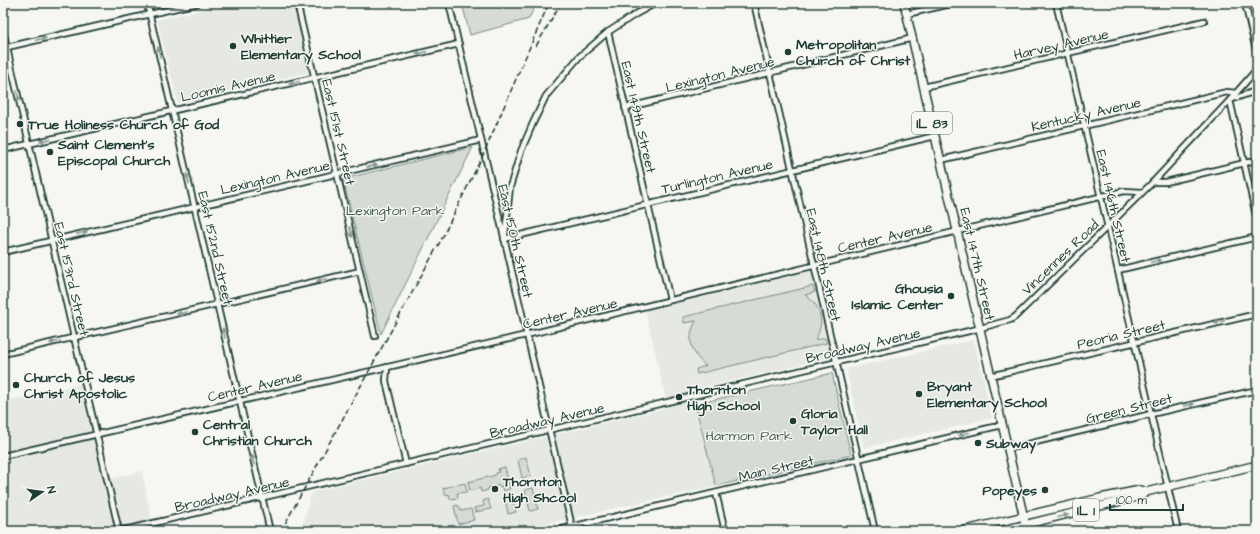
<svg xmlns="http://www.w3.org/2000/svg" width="1260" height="534" font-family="'Architects Daughter',sans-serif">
	<rect width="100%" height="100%" fill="#f6f6f2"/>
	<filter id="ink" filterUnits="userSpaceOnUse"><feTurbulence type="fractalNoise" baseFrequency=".025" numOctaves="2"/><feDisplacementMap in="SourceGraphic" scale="8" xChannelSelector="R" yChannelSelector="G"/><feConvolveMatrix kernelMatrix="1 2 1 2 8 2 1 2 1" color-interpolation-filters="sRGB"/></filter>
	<g filter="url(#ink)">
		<g fill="#e6e8e4">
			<path d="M230,3H293L309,72L178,103L157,20Z"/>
			<path d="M812,270L833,357L689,391L695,404L716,486L513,531H301L312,492L668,408L645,309Z"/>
			<path d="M974,340L992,418L864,448L846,369Z"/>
			<path d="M88,382L112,479L142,471L151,518L162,516L166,531H3V402Z"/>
		</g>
		<g fill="#d6dbd6" stroke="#7a8c85">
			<path d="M462,3H536L529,19L470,35Z"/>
			<path d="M473,147L381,334L343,179Z"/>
			<path d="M813,286L815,292L805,295C822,306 825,323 815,340L825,338L827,343L697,374L696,369L706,366C691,354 686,338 696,321L684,323L683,317Z"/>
			<path d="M832,373L851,455L716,486L695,404Z"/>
			<path d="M526,457L531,476L522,478L518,460Z"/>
			<path d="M505,467L510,489L503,491L502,486L500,487L499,485L488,488V490L481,492L480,488L470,491L468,482L496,475V473L499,472L498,469Z"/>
			<path d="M465,483L467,492L457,493L458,498L450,499L449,494L445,495L443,488Z"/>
			<path d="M533,488L538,509L530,511L525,490Z"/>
			<path d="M511,493L516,512L508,514L504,494Z"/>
			<path d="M488,499L491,509L475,512L474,508L484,506L483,501Z"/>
			<path d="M458,505L461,511L471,509L474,520L458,524L454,506Z"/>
		</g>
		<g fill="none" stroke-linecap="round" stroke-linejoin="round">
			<defs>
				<g id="minor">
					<path d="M147,3L270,531"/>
					<path d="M297,3L375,336"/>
					<path d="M449,3L573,531"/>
					<path d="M754,3L875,531"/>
					<path d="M1056,3L1178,531"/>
					<path d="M1245,3L1257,55"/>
					<path d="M907,14L955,3"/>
					<path d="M3,31L119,531"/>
					<path d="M608,32L670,300"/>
					<path d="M3,48L198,3"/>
					<path d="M924,87L1204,21"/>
					<path d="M1257,89L1250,93L1230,100L1257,220"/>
					<path d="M625,108L913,38"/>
					<path d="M3,150L459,44"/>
					<path d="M941,160L1227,92L1236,93"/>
					<path d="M1153,182H1166L1257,160"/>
					<path d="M505,235L510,187L521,151L533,123L546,96L579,57L608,32L636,14L656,3"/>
					<path d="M504,239L935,136"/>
					<path d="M3,252L481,140"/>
					<path d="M1118,270L1257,237"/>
					<path d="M3,354L360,271"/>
					<path d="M387,367L386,381L406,464"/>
					<path d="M990,376L1257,314"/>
					<path d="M1007,449L1151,414L1257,390"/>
					<path d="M3,456L526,335L1124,191L1142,192"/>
					<path d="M716,493L725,531"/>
					<path d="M120,531L973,330L1010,320L1015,317L1153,182L1230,100L1257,69"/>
					<path d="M554,531L1002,425"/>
				</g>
				<g id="primary">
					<path d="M904,3L1027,531"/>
					<path d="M961,531L1100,498L1140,490L1146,492"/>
					<path d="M999,531L1141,496L1146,492L1257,465"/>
				</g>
			</defs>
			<use href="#minor" stroke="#1f3d34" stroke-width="8"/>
			<use href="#primary" stroke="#1f3d34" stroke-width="10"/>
			<use href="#minor" stroke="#f6f6f2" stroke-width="4.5"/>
			<use href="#primary" stroke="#f6f6f2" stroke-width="7"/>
			<g stroke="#1f3d34" stroke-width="1.5" stroke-dasharray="6 3" stroke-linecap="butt">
				<path d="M536,46L561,3"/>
				<path d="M281,531L442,238L484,153L549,3"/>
			</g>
		</g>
		<defs><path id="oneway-solid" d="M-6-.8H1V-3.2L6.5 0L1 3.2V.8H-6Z"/></defs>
		<g fill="#8a9a93">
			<use href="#oneway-solid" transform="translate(41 39) rotate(-13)"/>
			<use href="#oneway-solid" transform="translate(159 52) rotate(-103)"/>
			<use href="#oneway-solid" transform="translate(421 53) rotate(167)"/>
			<use href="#oneway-solid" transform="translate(294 83) rotate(167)"/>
			<use href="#oneway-solid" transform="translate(18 96) rotate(77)"/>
			<use href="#oneway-solid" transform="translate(45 140) rotate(167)"/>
			<use href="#oneway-solid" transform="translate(372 166) rotate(-13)"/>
			<use href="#oneway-solid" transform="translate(188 179) rotate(-103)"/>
			<use href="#oneway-solid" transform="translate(351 232) rotate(77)"/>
			<use href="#oneway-solid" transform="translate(82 233) rotate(-13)"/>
			<use href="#oneway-solid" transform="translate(1156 261) rotate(-13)"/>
			<use href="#oneway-solid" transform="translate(322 280) rotate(167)"/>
			<use href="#oneway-solid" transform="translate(182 313) rotate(167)"/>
			<use href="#oneway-solid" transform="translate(1219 322) rotate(167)"/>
			<use href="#oneway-solid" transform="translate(224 333) rotate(-103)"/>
			<use href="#oneway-solid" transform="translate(55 342) rotate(167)"/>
			<use href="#oneway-solid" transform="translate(1189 405) rotate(-13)"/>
			<use href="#oneway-solid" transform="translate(964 434) rotate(166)"/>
			<use href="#oneway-solid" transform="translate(253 460) rotate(-103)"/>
			<use href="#oneway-solid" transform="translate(1063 516) rotate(-13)"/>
		</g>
	</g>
	<g fill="#1f3d34" stroke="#f6f6f2" stroke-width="1.5">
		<circle cx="233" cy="46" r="4"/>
		<circle cx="788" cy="52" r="4"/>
		<circle cx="20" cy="124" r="4"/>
		<circle cx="50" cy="152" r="4"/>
		<circle cx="951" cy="296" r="4"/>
		<circle cx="16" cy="385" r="4"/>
		<circle cx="919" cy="394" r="4"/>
		<circle cx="679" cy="397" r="4"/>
		<circle cx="793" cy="421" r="4"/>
		<circle cx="195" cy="432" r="4"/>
		<circle cx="978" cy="443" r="4"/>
		<circle cx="495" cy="489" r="4"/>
		<circle cx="1045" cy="490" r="4"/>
	</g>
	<g text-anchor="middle" stroke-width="3" stroke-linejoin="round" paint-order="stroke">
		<g fill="#f6f6f2" stroke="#60746d" stroke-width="1">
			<rect x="912" y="112" width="40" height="22" rx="3"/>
			<rect x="1073" y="499" width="26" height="22" rx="3"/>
		</g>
		<g font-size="13" font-weight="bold" fill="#1f3d34">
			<text x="932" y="128">IL 83</text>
			<text x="1086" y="515">IL 1</text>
		</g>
		<g font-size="14" font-weight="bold" fill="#1f3d34" stroke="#f6f6f2" text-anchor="start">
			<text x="241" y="43">Whittier<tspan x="241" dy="16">Elementary School</tspan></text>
			<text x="796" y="49">Metropolitan<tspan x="796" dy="16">Church of Christ</tspan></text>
			<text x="28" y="129">True Holiness Church of God</text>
			<text x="58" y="149">Saint Clement's<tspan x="58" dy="16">Episcopal Church</tspan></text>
			<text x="943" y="293" text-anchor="end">Ghousia<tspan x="943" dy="16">Islamic Center</tspan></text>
			<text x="24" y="382">Church of Jesus<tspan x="24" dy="16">Christ Apostolic</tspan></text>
			<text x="927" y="391">Bryant<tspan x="927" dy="16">Elementary School</tspan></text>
			<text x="687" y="394">Thornton<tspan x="687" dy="16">High School</tspan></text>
			<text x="801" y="418">Gloria<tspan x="801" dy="16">Taylor Hall</tspan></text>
			<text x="203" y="429">Central<tspan x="203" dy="16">Christian Church</tspan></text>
			<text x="986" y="448">Subway</text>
			<text x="503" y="486">Thornton<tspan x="503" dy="16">High Shcool</tspan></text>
			<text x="1037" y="495" text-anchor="end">Popeyes</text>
		</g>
		<g font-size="14" fill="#1f3d34" stroke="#f6f6f2">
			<text transform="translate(1061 44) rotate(-13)" y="5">Harvey Avenue</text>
			<text transform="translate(720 74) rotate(-14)" y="5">Lexington Avenue</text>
			<text transform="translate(228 86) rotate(-13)" y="5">Loomis Avenue</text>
			<text transform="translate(1086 114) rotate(-13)" y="5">Kentucky Avenue</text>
			<text transform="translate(639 117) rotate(77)" y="5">East 149th Street</text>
			<text transform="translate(339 132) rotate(77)" y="5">East 151st Street</text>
			<text transform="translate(717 176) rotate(-13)" y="5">Turlington Avenue</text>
			<text transform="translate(275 177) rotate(-13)" y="5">Lexington Avenue</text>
			<text transform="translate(1114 206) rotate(77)" y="5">East 146th Street</text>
			<text transform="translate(885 237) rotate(-13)" y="5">Center Avenue</text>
			<text transform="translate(516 241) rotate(77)" y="5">East 150th Street</text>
			<text transform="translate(216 248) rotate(77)" y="5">East 152nd Street</text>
			<text transform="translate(1060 257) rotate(-44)" y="5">Vincennes Road</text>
			<text transform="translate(978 264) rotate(77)" y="5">East 147th Street</text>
			<text transform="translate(824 265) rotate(77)" y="5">East 148th Street</text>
			<text transform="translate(72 279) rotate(77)" y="5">East 153rd Street</text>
			<text transform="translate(570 313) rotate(-13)" y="5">Center Avenue</text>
			<text transform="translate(1121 334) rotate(-13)" y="5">Peoria Street</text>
			<text transform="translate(863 345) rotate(-13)" y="5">Broadway Avenue</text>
			<text transform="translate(255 386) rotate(-13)" y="5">Center Avenue</text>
			<text transform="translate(1129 408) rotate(-14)" y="5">Green Street</text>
			<text transform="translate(547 420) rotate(-13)" y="5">Broadway Avenue</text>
			<text transform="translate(776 468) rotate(-13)" y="5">Main Street</text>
			<text transform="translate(232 494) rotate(-13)" y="5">Broadway Avenue</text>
		</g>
		<g font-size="14" fill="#445d54" stroke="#f6f6f2">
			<text x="395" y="215">Lexington Park</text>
			<text x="749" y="440">Harmon Park</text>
		</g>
	</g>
	<rect width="1260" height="534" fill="none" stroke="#f6f6f2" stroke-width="16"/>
	<rect x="8" y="8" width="1244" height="518" fill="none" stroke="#1f3d34" stroke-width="1.5" filter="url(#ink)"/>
	<g transform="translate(42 492) rotate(77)" stroke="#f6f6f2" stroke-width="3" paint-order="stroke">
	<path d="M0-3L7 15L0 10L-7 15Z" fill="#1f3d34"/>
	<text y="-6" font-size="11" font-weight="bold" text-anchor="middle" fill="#1f3d34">N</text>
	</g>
	<path d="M1110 504v6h73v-6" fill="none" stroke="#1f3d34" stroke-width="2"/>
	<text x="1116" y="504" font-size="12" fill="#1f3d34" stroke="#f6f6f2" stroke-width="3" paint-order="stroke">100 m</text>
</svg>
